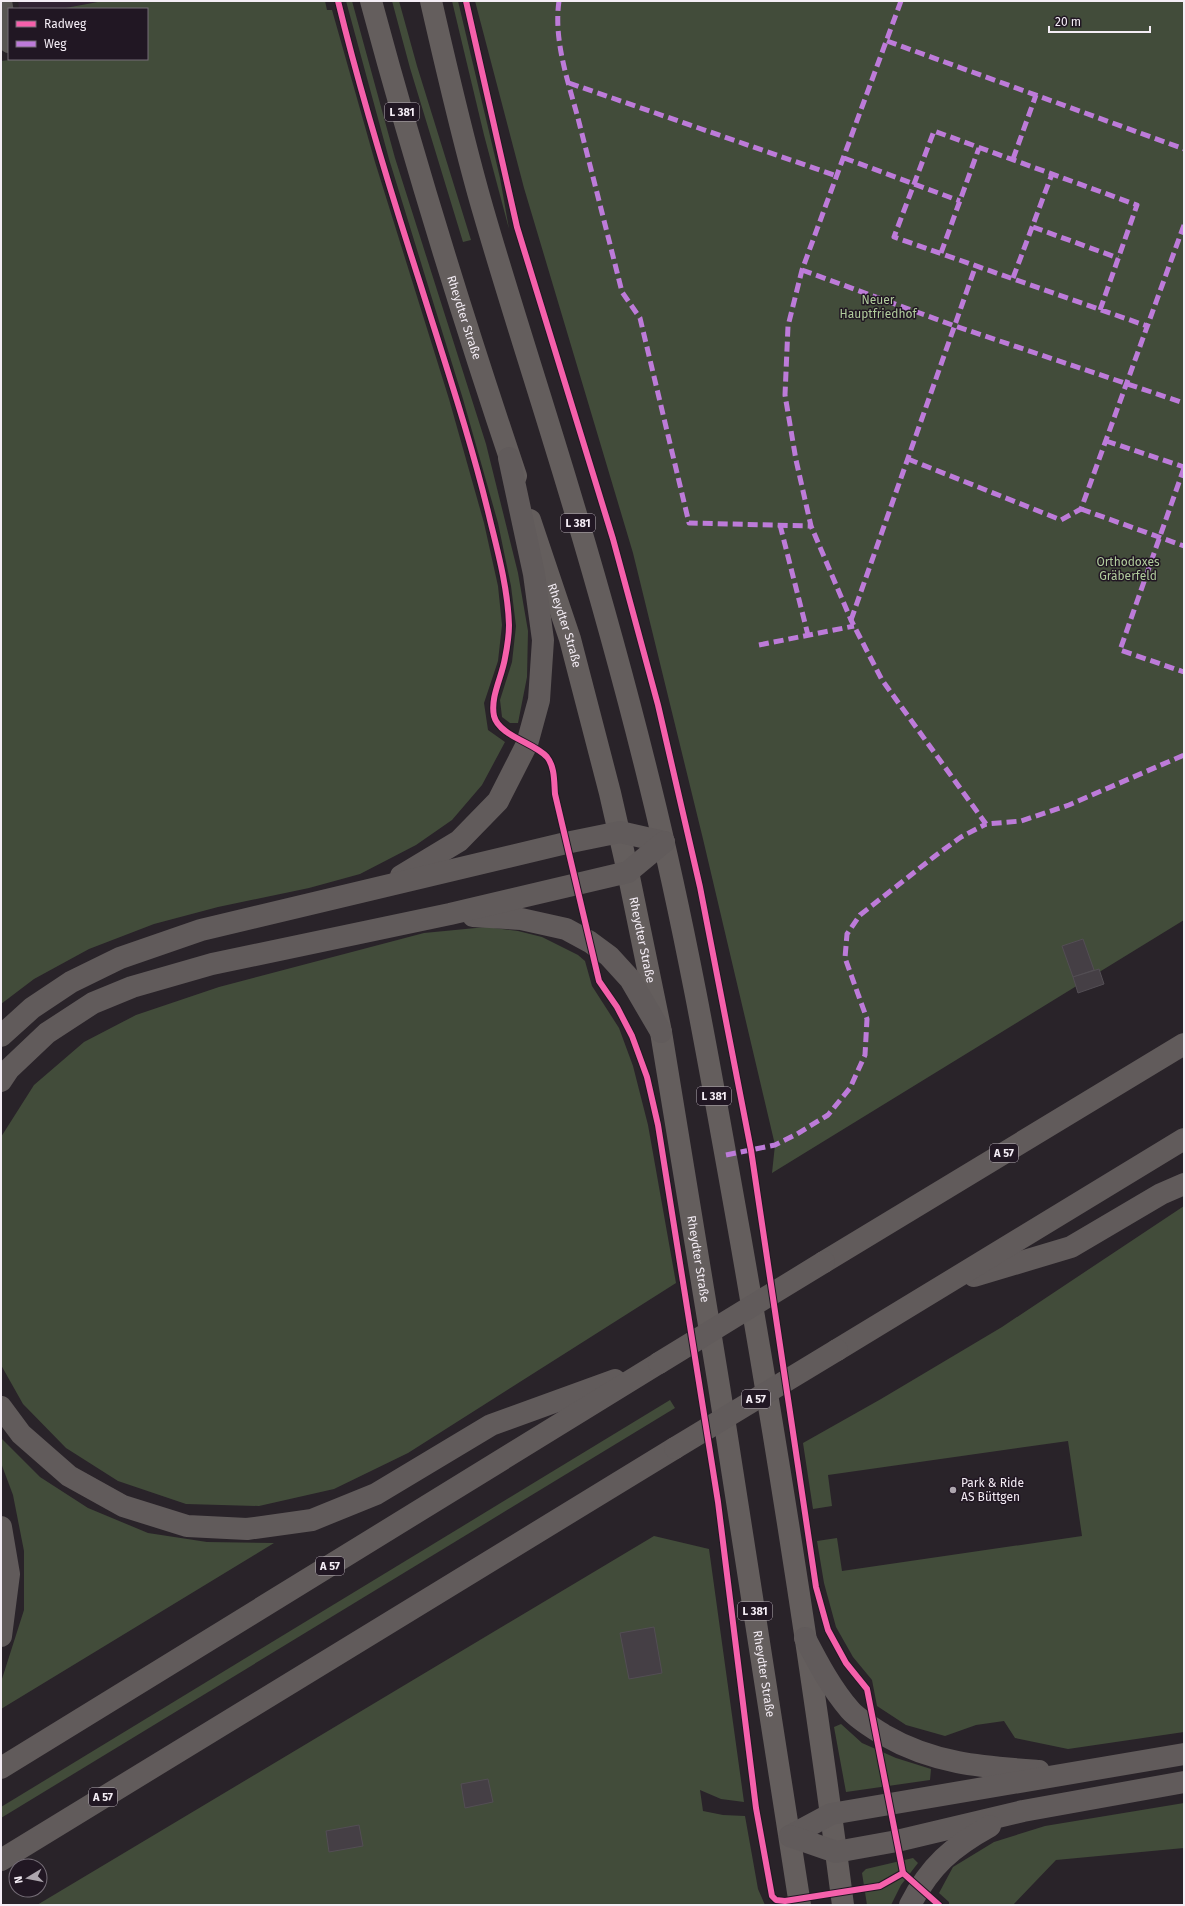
<svg xmlns="http://www.w3.org/2000/svg" width="1185" height="1906" font-family="'Fira Sans',sans-serif">
	<rect width="100%" height="100%" fill="#292329"/>
	<path fill="#322434" d="M18,1H103L60,9H19Z"/>
	<g fill="#424c3a">
		<path d="M103,1H325L327,10H332L375,162L449,399L484,523L498,586L502,625L498,661L484,703L488,730L505,742L482,785L452,820L416,845L360,874L309,888L218,907L154,924L89,949L34,979L1,1004V61L16,59H147V9H60Z"/>
		<path d="M346,1H352L395,158L486,444L518,573L528,631L527,677L518,723H510L502,717L500,700L512,662L516,626L511,586L498,523L463,399L389,159Z"/>
		<path d="M392,1H399L417,66L471,240L463,242L410,68Z"/>
		<path d="M452,1H458L500,178L509,229L484,135Z"/>
		<path d="M475,1H1184V920L772,1173L775,1145L703,839L633,553L524,188Z"/>
		<path d="M486,927L518,931L542,937L578,955L585,961L592,986L619,1028L633,1066L648,1125L676,1283L408,1453L334,1489L259,1506L186,1504L118,1481L66,1448L23,1404L1,1365V1137L34,1085L84,1042L136,1015L219,987L424,933Z"/>
		<path d="M1184,1206V1732L1068,1749L1015,1738L1004,1721L976,1725L945,1736L906,1725L877,1706L872,1680L853,1657L836,1627L824,1583L817,1541L837,1538L842,1571L1082,1536L1068,1441L828,1475L832,1506L813,1509L803,1443L881,1399L1002,1327Z"/>
		<path d="M670,1400L675,1408L1,1818V1807Z"/>
		<path d="M1,1438L40,1477L88,1508L148,1533L207,1542L274,1543L1,1709V1682L24,1610V1551L13,1495L1,1463Z"/>
		<path d="M654,1536L709,1549L744,1802L721,1799L700,1790L703,1811L723,1815L745,1816L758,1889L765,1905H37Z"/>
		<path d="M841,1724L862,1743L896,1758L931,1769L930,1780L846,1792L834,1727Z"/>
		<path d="M1184,1803V1848L1056,1860L1013,1905H949V1902L939,1893L953,1867L994,1842L1045,1826Z"/>
		<path d="M913,1858L918,1863L901,1885L891,1905H867L862,1873L866,1869Z"/>
	</g>
	<g fill="#453f45" stroke="#534e54">
		<path d="M1083,939L1094,970L1073,977L1062,946Z"/>
		<path d="M1099,969L1104,984L1078,993L1073,977Z"/>
		<path d="M654,1627L662,1673L629,1679L620,1633Z"/>
		<path d="M488,1779L493,1802L465,1808L461,1784Z"/>
		<path d="M359,1825L363,1846L329,1852L326,1831Z"/>
	</g>
	<g fill="none" stroke-linecap="round" stroke-linejoin="round">
		<path stroke="#595654" stroke-width="20" d="M2,1L9,43"/>
		<g stroke="#645e5d" stroke-width="22">
			<path id="s1" d="M371,1C414,161 463,319 516,476"/>
			<path d="M431,1C447,71 463,141 483,210C505,286 529,360 552,435C588,551 621,667 650,785C687,934 713,1085 740,1236C779,1458 814,1681 843,1905"/>
			<path id="s2" d="M530,520L570,639L610,793L628,872L661,1032L719,1386L800,1905"/>
		</g>
		<g stroke="#615b5b" stroke-width="22">
			<path d="M401,876L459,841L498,801L527,744L539,700L543,640L534,574L509,458"/>
			<path d="M473,916L521,919L566,929L590,942L609,956L630,979L661,1032"/>
			<path d="M1,1036L32,1008L71,982L120,958L201,930L566,843L620,832L664,842"/>
			<path d="M1,1081L9,1069L47,1033L93,1003L132,987L212,964L450,914L628,872L664,842"/>
			<path d="M824,1262L1184,1044"/>
			<path d="M974,1276L1071,1247L1161,1194L1184,1184"/>
			<path d="M837,1350L1184,1139"/>
			<path d="M1,1407L21,1434L69,1476L123,1506L187,1526L247,1529L312,1520L376,1494L491,1425L615,1380"/>
			<path d="M1,1527L9,1574L1,1636"/>
			<path d="M805,1638C818,1663 831,1688 850,1710C859,1720 873,1728 884,1735C934,1764 983,1767 1039,1771"/>
			<path d="M1,1768L659,1363"/>
			<path d="M790,1836L831,1814L1184,1754"/>
			<path d="M790,1836L836,1852L897,1841L1023,1811L1184,1782"/>
			<path d="M1,1860L675,1448"/>
			<path d="M910,1905C930,1866 952,1847 990,1826"/>
		</g>
		<g stroke="#615b5b" stroke-width="22">
			<path d="M659,1363L824,1262"/>
			<path d="M675,1448L837,1350"/>
		</g>
		<g stroke="#bd7bd9" stroke-width="5" stroke-dasharray="10 5" stroke-linecap="butt">
			<path d="M559,1C553,43 570,86 580,126C594,181 608,236 622,292L640,318L689,523L811,526"/>
			<path d="M901,1L802,270L788,326L785,395L796,460L811,526L851,620L882,680L986,824L1021,821L1069,805L1184,755"/>
			<path d="M887,41L1184,149"/>
			<path d="M569,83L837,176"/>
			<path d="M844,158L960,201"/>
			<path d="M1013,159L1036,95"/>
			<path d="M1033,227L1118,258"/>
			<path d="M941,253L979,148"/>
			<path d="M802,270L955,326L1184,403"/>
			<path d="M1013,278L1052,174"/>
			<path d="M1100,310L1137,205L934,131L894,237L1147,326"/>
			<path d="M1106,441L1184,467"/>
			<path d="M908,459L1061,520L1081,509L1184,225"/>
			<path d="M1184,468L1120,650L1184,672"/>
			<path d="M1081,509L1184,546"/>
			<path d="M780,525L808,635"/>
			<path d="M851,620L976,265"/>
			<path d="M759,645L854,626"/>
			<path d="M726,1155L775,1145L797,1134L828,1115L850,1088L865,1055L867,1019L845,958L847,934L860,915L935,856L961,837L986,824"/>
		</g>
		<defs>
			<g id="cycleway">
				<path d="M338,1C361,96 390,190 420,283C445,363 472,443 491,524C499,556 508,591 509,625C509,635 507,648 505,658C502,677 490,697 494,716C499,736 535,743 547,757C555,767 554,782 555,794L599,981L617,1007L632,1036L647,1077L658,1125L718,1502L756,1808L772,1896L776,1900L785,1901L880,1886L903,1873"/>
				<path d="M466,1L517,227L613,539L658,705L700,887L751,1150L816,1587L828,1630L846,1663L867,1689L903,1873L939,1905"/>
			</g>
		</defs>
		<use href="#cycleway" stroke="#211723" stroke-width="8"/>
		<use href="#cycleway" stroke="#f560ab" stroke-width="6"/>
	</g>
	<circle fill="#ada6ae" stroke="#211723" stroke-width="1.5" cx="953" cy="1490" r="4"/>
	<g text-anchor="middle" stroke-width="3" stroke-linejoin="round" paint-order="stroke">
		<g fill="#211723" stroke="#b5adb6" stroke-width="1">
			<rect x="385" y="103" width="34" height="18" rx="3"/>
			<rect x="561" y="514" width="34" height="18" rx="3"/>
			<rect x="697" y="1087" width="34" height="18" rx="3"/>
			<rect x="990" y="1144" width="28" height="18" rx="3"/>
			<rect x="742" y="1390" width="28" height="18" rx="3"/>
			<rect x="316" y="1557" width="28" height="18" rx="3"/>
			<rect x="738" y="1602" width="34" height="18" rx="3"/>
			<rect x="89" y="1788" width="28" height="18" rx="3"/>
		</g>
		<g font-size="11" font-weight="bold" fill="#f4edf5">
			<text x="402" y="116">L 381</text>
			<text x="578" y="527">L 381</text>
			<text x="714" y="1100">L 381</text>
			<text x="1004" y="1157">A 57</text>
			<text x="756" y="1403">A 57</text>
			<text x="330" y="1570">A 57</text>
			<text x="755" y="1615">L 381</text>
			<text x="103" y="1801">A 57</text>
		</g>
		<g font-size="12" fill="#b0cb9c" stroke="#211723">
			<text x="878" y="304">Neuer<tspan x="878" dy="14">Hauptfriedhof</tspan></text>
			<text x="1128" y="566">Orthodoxes<tspan x="1128" dy="14">Gräberfeld</tspan></text>
		</g>
		<g font-size="12" fill="#f4edf5" stroke="#211723">
			<text dy="4" stroke="none"><textPath href="#s1" startOffset="330">Rheydter Straße</textPath></text>
			<text dy="4" stroke="none"><textPath href="#s2" startOffset="111">Rheydter Straße</textPath></text>
			<text dy="4" stroke="none"><textPath href="#s2" startOffset="435">Rheydter Straße</textPath></text>
			<text dy="4" stroke="none"><textPath href="#s2" startOffset="759">Rheydter Straße</textPath></text>
			<text dy="4" stroke="none"><textPath href="#s2" startOffset="1179">Rheydter Straße</textPath></text>
		</g>
		<g font-size="12" fill="#f4edf5" stroke="#211723" text-anchor="start">
			<text x="961" y="1487">Park &amp; Ride<tspan x="961" dy="14">AS Büttgen</tspan></text>
		</g>
	</g>
	<rect width="1185" height="1906" fill="none" stroke="#f4edf5" stroke-width="4"/>
	<rect x="8" y="8" width="140" height="52" fill="#211723" stroke="#756d77"/>
	<rect x="16" y="21" width="20" height="6" fill="#f560ab" stroke="#756d77"/>
	<text x="44" y="28" font-size="12" fill="#f4edf5">Radweg</text>
	<rect x="16" y="41" width="20" height="6" fill="#bd7bd9" stroke="#756d77"/>
	<text x="44" y="48" font-size="12" fill="#f4edf5">Weg</text>
	<g transform="translate(28 1878) rotate(260)"><circle r="19" fill="#211723" stroke="#756d77"/>
	<path d="M0-3L7 15L0 10L-7 15Z" fill="#ada6ae"/>
	<text y="-6" font-size="11" font-weight="bold" text-anchor="middle" fill="#f4edf5">N</text>
	</g>
	<path d="M1049 26v6h101v-6" fill="none" stroke="#f4edf5" stroke-width="2"/>
	<text x="1055" y="26" font-size="12" fill="#f4edf5" stroke="#211723" stroke-width="3" paint-order="stroke">20 m</text>
</svg>
